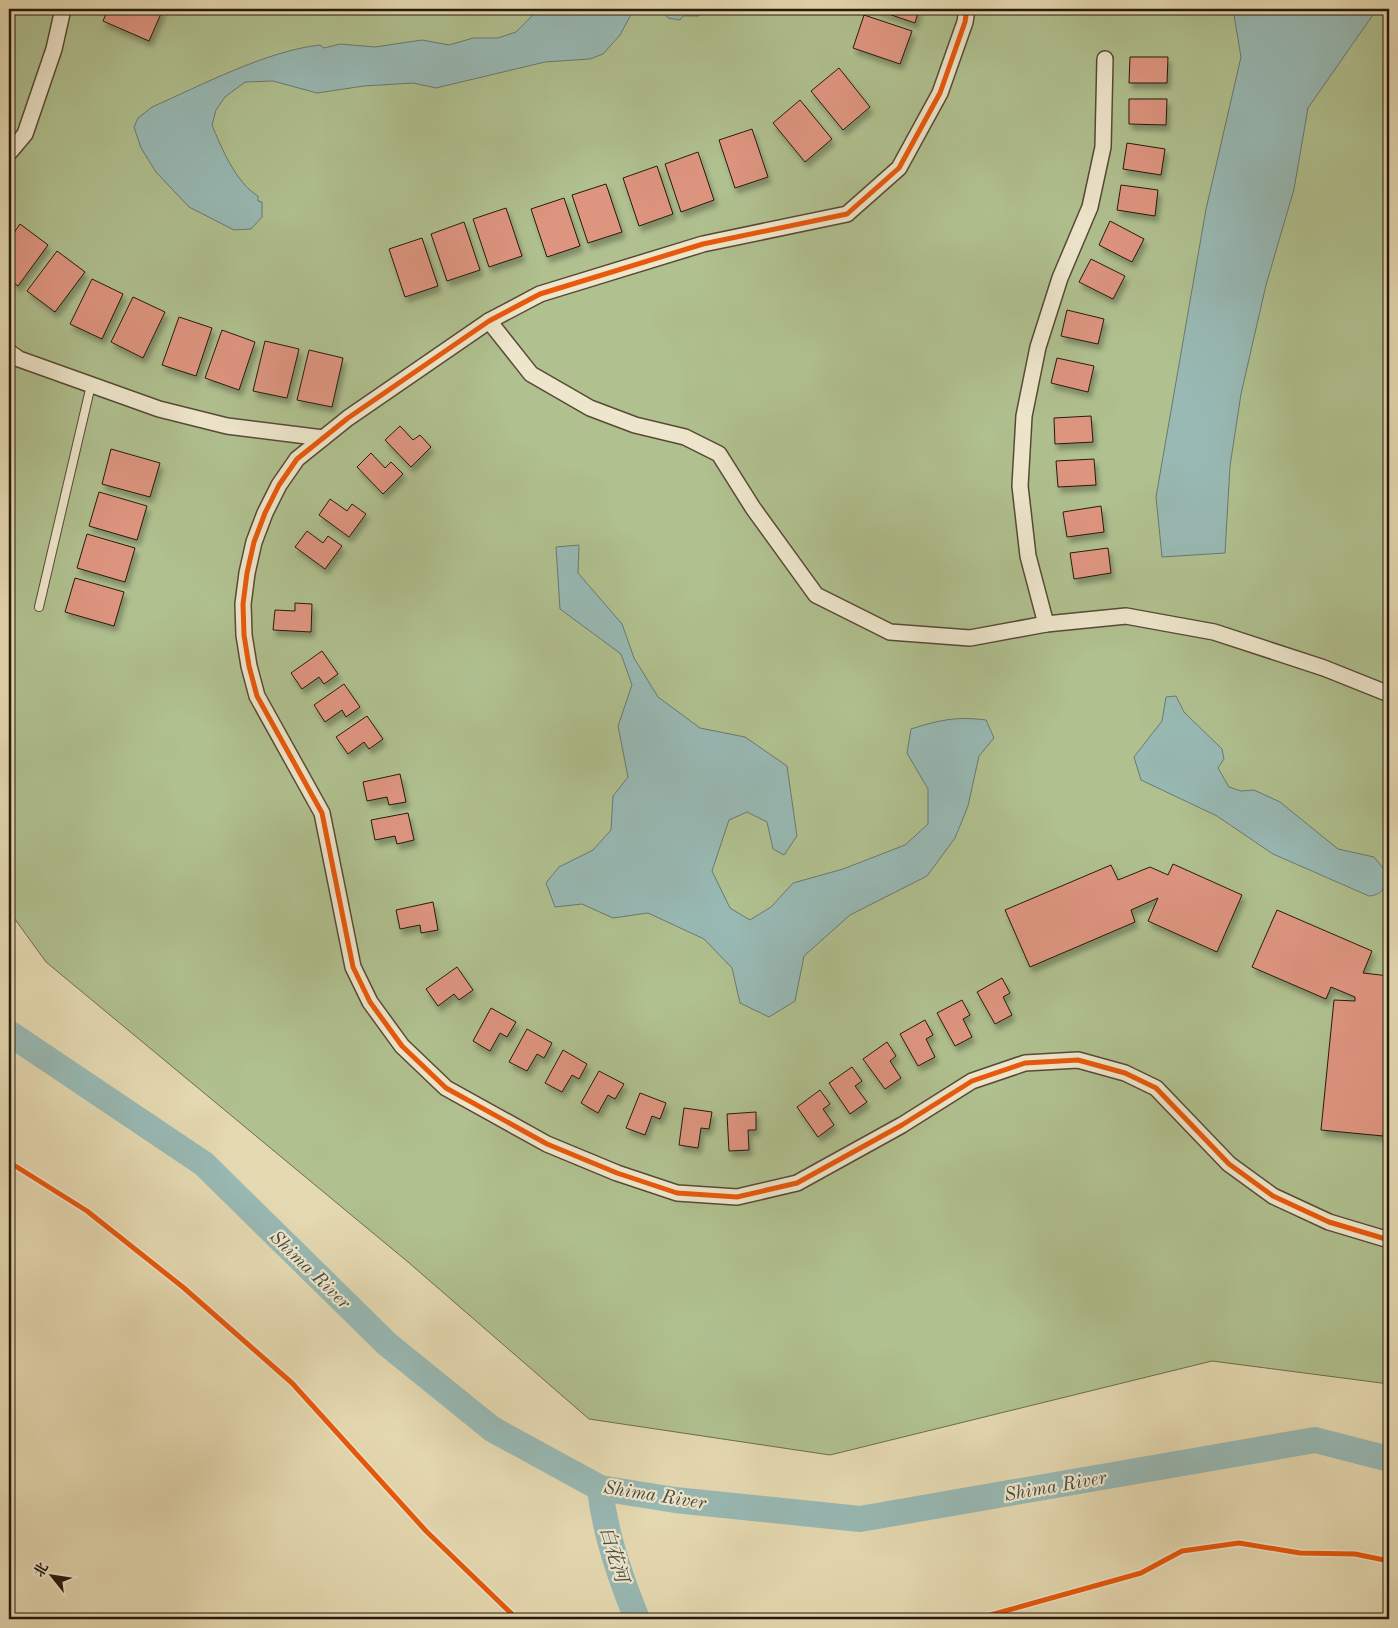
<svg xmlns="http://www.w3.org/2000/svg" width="1398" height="1628" font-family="'Old Standard TT','Noto Serif SC',serif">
	<defs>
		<filter id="shadow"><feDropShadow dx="3" dy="5.5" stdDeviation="2.5" flood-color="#0004"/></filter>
	</defs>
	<rect width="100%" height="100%" fill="#e5d9b1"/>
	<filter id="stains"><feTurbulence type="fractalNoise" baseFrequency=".004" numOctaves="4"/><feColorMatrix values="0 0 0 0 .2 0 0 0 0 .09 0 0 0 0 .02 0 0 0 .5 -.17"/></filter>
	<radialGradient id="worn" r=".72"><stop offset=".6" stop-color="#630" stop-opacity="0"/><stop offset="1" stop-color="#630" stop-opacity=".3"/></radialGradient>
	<path fill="#b0c08f" stroke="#6b6d4e" d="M9,9H1389V1384L1212,1361L830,1455L589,1419L408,1262L46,962L9,911Z"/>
	<g fill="#98b9b4" stroke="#6a7971">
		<path d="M543,9H634L620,35L603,54L590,59L545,62L436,88L413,83L364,86L317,93L273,81L245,82L225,97L216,110L212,125C221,147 236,183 258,196V201L262,202V217L251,229L234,230L189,207L156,172L141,148L134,127L138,118L152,107C202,85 266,51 320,45L324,48L340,44L375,47L422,40L449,45L473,38H498L516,32L536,12Z"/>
		<path d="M648,9H700L698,11L701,13L699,16H683L680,20L668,18L664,13L654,15Z"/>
		<path d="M1233,9H1377L1308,108L1294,189L1266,285L1241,394L1230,466L1225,553L1162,557L1156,497L1206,209L1241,57Z"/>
		<path d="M579,545L578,573L622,624L634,658L658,697L700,728L745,737L787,766L797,836L784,855L773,849L767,822L747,812L729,820L712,871L730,908L750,920L771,907L793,883L843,869L905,845L928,824V789L907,753L911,729C939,720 957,716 986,720L994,738L979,756L968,806L955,838L927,876L850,915L804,956L795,1001L769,1017L740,1003L732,968L704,939L648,913L613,918L582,904L555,907L546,883L559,867L593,850L611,830L613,796L628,777L618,726L632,685L621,654L560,609L556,547Z"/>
		<path d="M1176,696L1184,712L1222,749L1224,759L1218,768L1229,787L1241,791L1254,790L1280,802L1338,849L1374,857L1387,873C1386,886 1383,895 1369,896L1273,854L1217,816L1141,780L1134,757L1162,721L1166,697Z"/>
	</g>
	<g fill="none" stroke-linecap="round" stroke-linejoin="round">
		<g stroke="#98b9b4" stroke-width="26">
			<path d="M9,1033L204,1164L387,1344L492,1429L600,1488L675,1500L860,1519L1315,1440L1389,1459"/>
			<path d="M600,1488C605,1534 620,1576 637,1619"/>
		</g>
	</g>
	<g fill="#de9580" stroke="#261a0c" filter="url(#shadow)">
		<path d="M108,9H163L149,41L103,21Z"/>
		<path d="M874,9H919L915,23Z"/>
		<path d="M864,15L912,31L900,64L853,48Z"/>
		<path d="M1130,57H1168L1167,83H1129Z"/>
		<path d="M839,68L870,107L843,130L811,91Z"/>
		<path d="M1129,99H1167L1166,125L1129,124Z"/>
		<path d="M800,100L832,139L805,162L773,123Z"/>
		<path d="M752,129L768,177L735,188L719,140Z"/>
		<path d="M1127,143L1165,149L1161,175L1123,169Z"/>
		<path d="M698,152L714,200L681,212L665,164Z"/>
		<path d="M657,166L673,214L639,226L623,178Z"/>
		<path d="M606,184L622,232L588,243L572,195Z"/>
		<path d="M1121,185L1158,190L1155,216L1117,210Z"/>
		<path d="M564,198L580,246L547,257L531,209Z"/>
		<path d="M506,208L522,256L489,267L473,219Z"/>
		<path d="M1110,221L1144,239L1132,262L1099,245Z"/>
		<path d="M464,222L480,270L447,281L431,234Z"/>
		<path d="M20,224L48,245L18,286L9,279V240Z"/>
		<path d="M422,238L438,286L405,297L389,249Z"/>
		<path d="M57,251L85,272L55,312L27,291Z"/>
		<path d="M1091,259L1125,276L1113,299L1079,282Z"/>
		<path d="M92,279L123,294L102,339L70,324Z"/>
		<path d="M133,297L165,312L143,358L111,342Z"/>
		<path d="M1067,310L1104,319L1098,344L1061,336Z"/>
		<path d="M179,317L212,328L196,376L162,365Z"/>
		<path d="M222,330L255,342L239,390L205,378Z"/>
		<path d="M265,341L299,349L287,398L253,391Z"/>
		<path d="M309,350L343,358L332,407L297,400Z"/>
		<path d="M1057,358L1094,366L1088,392L1051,383Z"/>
		<path d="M1091,416L1093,442L1055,444L1054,418Z"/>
		<path d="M400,426L413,440L420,435L431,447L411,467L385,440Z"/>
		<path d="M111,449L160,463L150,497L102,484Z"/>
		<path d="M371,453L385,468L391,462L403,474L383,494L357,467Z"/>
		<path d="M1094,459L1096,485L1058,487L1056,461Z"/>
		<path d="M99,492L147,506L137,540L89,526Z"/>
		<path d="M330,499L347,511L352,504L366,514L349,537L319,515Z"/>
		<path d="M1101,506L1104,532L1067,537L1063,512Z"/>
		<path d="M307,531L323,543L328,536L342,546L325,569L295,547Z"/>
		<path d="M87,534L135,548L125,582L77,568Z"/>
		<path d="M1108,548L1111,573L1074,579L1070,553Z"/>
		<path d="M75,578L124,592L114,626L65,612Z"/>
		<path d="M295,603L312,604L311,632L273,630L275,610L295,611Z"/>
		<path d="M322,651L338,674L324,684L319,677L302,689L291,673Z"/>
		<path d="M344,684L360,707L346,717L342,710L325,722L314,705Z"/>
		<path d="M367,716L383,739L369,749L364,742L348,754L336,737Z"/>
		<path d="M400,774L406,802L389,805L387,797L367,801L363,782Z"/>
		<path d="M408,813L414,840L397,844L395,836L375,840L371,820Z"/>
		<path d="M1173,864L1242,895L1217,952L1148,921L1158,898L1131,910L1135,922L1030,967L1005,910L1111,865L1118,880L1150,867L1168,875Z"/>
		<path d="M433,902L438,930L421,933L420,925L400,929L396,910Z"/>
		<path d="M1277,910L1372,951L1363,973L1389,976V1073L1383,1136L1321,1130L1334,1000L1355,1001V997L1331,987L1326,999L1252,967Z"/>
		<path d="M457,967L473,990L459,1000L454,994L438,1006L426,989Z"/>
		<path d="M1002,978L1010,993L1003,997L1012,1015L995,1024L977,992Z"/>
		<path d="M962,1000L970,1015L963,1019L972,1037L955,1046L937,1013Z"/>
		<path d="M491,1008L516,1022L507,1037L500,1033L490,1051L473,1041Z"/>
		<path d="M925,1020L933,1035L926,1039L935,1057L918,1066L900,1034Z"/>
		<path d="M527,1029L552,1043L544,1058L537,1054L527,1071L509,1062Z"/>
		<path d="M887,1042L896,1056L890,1061L901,1078L885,1089L863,1059Z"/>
		<path d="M563,1050L587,1064L579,1079L572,1075L562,1092L545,1083Z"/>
		<path d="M852,1067L862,1081L855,1086L867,1102L850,1114L829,1083Z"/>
		<path d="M599,1071L624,1084L615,1099L608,1095L598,1113L581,1103Z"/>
		<path d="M820,1090L830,1104L823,1109L834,1125L818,1137L797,1107Z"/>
		<path d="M640,1093L666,1103L660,1119L652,1116L645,1135L626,1128Z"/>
		<path d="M684,1108L712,1112L709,1129L701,1128L698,1148L679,1145Z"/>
		<path d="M756,1112V1130H748L749,1150L729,1151L727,1114Z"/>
	</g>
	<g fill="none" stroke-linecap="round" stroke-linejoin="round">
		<defs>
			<path id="service" d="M39,607L91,385"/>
			<g id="minor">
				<path d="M967,9L965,22L940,93L899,168L847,214L703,244L540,294L489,321L348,418L297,459L279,485L265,513L254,542L247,573L243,604L244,635L249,666L257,696L322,813L353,967L370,1002L402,1046L446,1088L547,1144L617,1173L677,1193L737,1197L797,1183L902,1125L972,1081L1025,1063L1078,1060L1125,1073L1156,1088L1229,1164L1273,1196L1329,1222L1389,1240"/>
				<path d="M9,153L25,134L54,49L63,9"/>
				<path d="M489,321L531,374L590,408L635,425L685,437L719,454L753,508L816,595L890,632L970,638L1046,624L1126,616L1214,632L1324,668L1389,694"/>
				<path d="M9,352L19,359L159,409L227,426L323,438"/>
				<path d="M1046,624L1028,556L1020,486L1024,416L1038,347L1060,278L1090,207L1103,147L1105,59"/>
			</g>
		</defs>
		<use href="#service" stroke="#564a35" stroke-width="10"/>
		<use href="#minor" stroke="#564a35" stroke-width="18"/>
		<use href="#service" stroke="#eee6cc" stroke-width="8"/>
		<use href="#minor" stroke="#eee6cc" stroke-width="15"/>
		<defs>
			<g id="cycleway">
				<path d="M967,9L965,22L940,93L899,168L847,214L703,244L540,294L489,321L348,418L297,459L279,485L265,513L254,542L247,573L243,604L244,635L249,666L257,696L322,813L353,967L370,1002L402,1046L446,1088L547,1144L617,1173L677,1193L737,1197L797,1183L902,1125L972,1081L1025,1063L1078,1060L1125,1073L1156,1088L1229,1164L1273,1196L1329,1222L1389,1240"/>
				<path d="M9,1162L87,1211L184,1288L292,1383L426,1531L517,1619"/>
				<path d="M976,1619L1141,1573L1182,1551L1239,1543L1300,1553L1355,1554L1389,1561"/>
			</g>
		</defs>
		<use href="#cycleway" stroke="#eee6cc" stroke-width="8"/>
		<use href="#cycleway" stroke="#e8590c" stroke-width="5"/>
	</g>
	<g text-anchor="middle" stroke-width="4.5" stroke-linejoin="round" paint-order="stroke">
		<g font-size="19" font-style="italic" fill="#484a3e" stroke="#eee6cc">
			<text transform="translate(311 1269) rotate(44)" y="7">Shima River</text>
			<text transform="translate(1055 1485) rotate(-10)" y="7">Shima River</text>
			<text transform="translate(655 1494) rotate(9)" y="7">Shima River</text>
			<text transform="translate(615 1554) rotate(73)" y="7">白花河</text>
		</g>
	</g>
	<rect width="1398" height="1628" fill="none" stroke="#e5d9b1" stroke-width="30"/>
	<rect x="10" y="10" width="1378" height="1608" fill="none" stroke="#261a0c" stroke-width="2.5"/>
	<rect x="15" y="15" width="1368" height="1598" fill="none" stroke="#261a0c"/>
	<g transform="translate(52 1576) rotate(300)" stroke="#eee6cc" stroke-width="4" paint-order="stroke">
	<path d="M0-4L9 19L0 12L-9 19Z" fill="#261a0c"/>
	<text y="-8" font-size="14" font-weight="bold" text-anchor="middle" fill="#261a0c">北</text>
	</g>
	<rect width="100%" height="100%" filter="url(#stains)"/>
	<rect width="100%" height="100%" fill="url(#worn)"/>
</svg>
